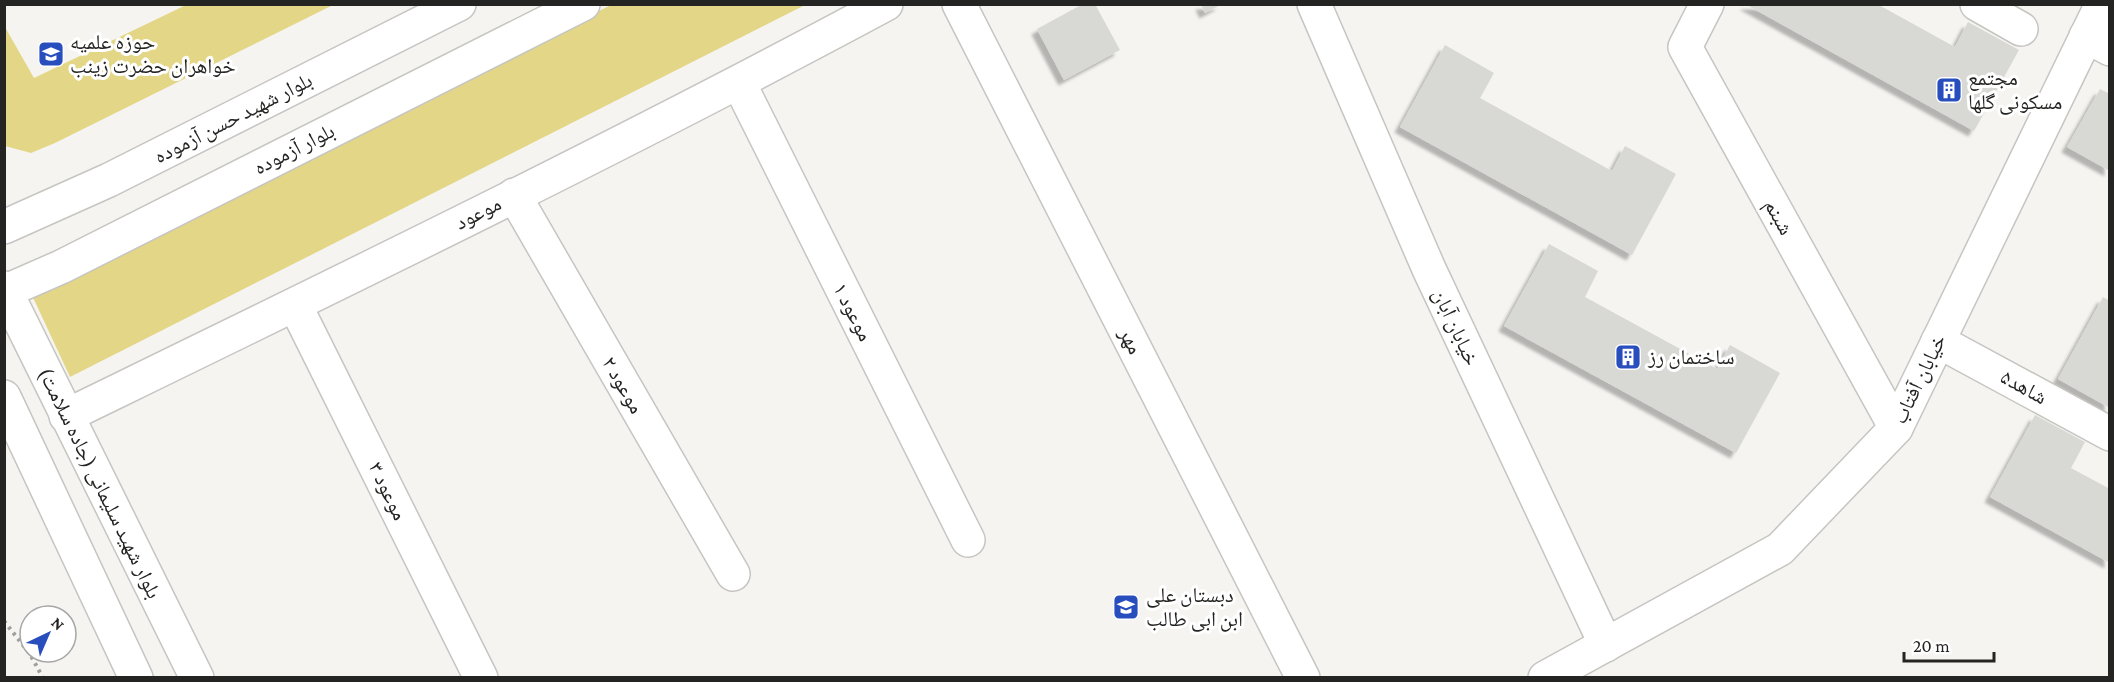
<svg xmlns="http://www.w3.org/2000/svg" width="2114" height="682" font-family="'Crimson Pro','Noto Naskh Arabic',serif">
	<defs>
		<filter id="shadow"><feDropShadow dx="-5.5" dy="5.5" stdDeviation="1.5" flood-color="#0004"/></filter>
	</defs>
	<rect width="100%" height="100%" fill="#f5f4f1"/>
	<g fill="#e3d787">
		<path d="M186,5H333L55,143L31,153L5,146V27L34,78Z"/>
		<path d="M611,5H805L70,377L30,291Z"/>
	</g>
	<g fill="#d8d8d4" filter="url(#shadow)">
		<path d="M1083,4H1095L1120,50L1064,80L1037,29Z"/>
		<path d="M1201,4H1222L1205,13Z"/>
		<path d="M1745,4H1877L1955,47L1968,22L2019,50L1974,131Z"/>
		<path d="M1445,45L1494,73L1480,98L1612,171L1625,146L1676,174L1632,255L1400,127Z"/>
		<path d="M2100,89L2110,94V171L2067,147Z"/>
		<path d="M1549,244L1598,271L1585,297L1717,369L1730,345L1780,373L1736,453L1504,326Z"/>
		<path d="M2103,297L2110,301V408L2058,379Z"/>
		<path d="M2035,415L2085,442L2071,468L2110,489V563L1990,497Z"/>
	</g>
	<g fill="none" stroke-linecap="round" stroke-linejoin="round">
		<defs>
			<g id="minor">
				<path d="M959,4L1303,678"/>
				<path d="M1314,4L1429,269L1606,645"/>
				<path d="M1707,4L1685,47L1896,428"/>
				<path d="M1977,4L2021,29"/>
				<path d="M2086,36L2110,49"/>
				<path d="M739,83L968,540"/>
				<path d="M514,195L733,574"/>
				<path d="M295,305L481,678"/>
				<path d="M1938,341L2110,434"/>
				<path d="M66,416C341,282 616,149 886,4"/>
				<path d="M1545,678L1780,549L1896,428L2102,4"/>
			</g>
			<g id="major">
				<path d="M4,227L109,180L459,4"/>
				<path d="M4,288L197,678"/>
				<path d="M4,292L61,267L583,4"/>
				<path d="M4,397L136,678"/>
			</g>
		</defs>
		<use href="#minor" stroke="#c6c5c2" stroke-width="36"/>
		<use href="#major" stroke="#c6c5c2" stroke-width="36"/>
		<path stroke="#a1a09e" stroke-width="4" stroke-dasharray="3 4.5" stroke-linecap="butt" d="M4,621L30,654L43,678"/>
		<use href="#minor" stroke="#fff" stroke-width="33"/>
		<use href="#major" stroke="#fff" stroke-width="33"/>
	</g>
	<defs>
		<symbol id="school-square" viewBox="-11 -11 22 22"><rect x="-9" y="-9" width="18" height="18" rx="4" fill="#284ebd" stroke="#fff"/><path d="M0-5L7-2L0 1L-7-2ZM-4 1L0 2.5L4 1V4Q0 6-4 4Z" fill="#fff"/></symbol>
		<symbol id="building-square" viewBox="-11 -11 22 22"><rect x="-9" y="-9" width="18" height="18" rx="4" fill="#284ebd" stroke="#fff"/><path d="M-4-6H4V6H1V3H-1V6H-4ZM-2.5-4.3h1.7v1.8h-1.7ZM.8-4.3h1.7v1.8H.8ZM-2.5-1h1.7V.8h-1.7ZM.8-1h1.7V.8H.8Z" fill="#fff"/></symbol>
	</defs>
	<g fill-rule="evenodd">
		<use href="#school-square" x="36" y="39" width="30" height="30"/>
		<use href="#building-square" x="1934" y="75" width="30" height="30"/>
		<use href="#building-square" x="1613" y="342" width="30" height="30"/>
		<use href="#school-square" x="1111" y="592" width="30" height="30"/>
	</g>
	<g text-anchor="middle" stroke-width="6" stroke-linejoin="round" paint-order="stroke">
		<g font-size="21" fill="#242423" stroke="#fff" text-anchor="start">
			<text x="70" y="49">حوزه علمیه<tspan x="70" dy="24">خواهران حضرت زینب</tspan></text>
			<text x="1968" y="85">مجتمع<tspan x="1968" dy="24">مسکونی گلها</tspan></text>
			<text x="1648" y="364">ساختمان رز</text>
			<text x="1146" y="602">دبستان علی<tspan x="1146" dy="24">ابن ابی طالب</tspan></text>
		</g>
		<g font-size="21" fill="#242423" stroke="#fff">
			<text transform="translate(233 118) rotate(-27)" y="7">بلوار شهید حسن آزموده</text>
			<text transform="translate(294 149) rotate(-27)" y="7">بلوار آزموده</text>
			<text transform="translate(478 213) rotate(-27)" y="7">موعود</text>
			<text transform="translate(1779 217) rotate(61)" y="7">شبنم</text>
			<text transform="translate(853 312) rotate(63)" y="7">موعود ۱</text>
			<text transform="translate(1456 327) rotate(65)" y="7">خیابان آبان</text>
			<text transform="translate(1131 341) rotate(63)" y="7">مهر</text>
			<text transform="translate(1919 379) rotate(-64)" y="7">خیابان آفتاب</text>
			<text transform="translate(623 385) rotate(60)" y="7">موعود ۲</text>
			<text transform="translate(2024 387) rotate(29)" y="7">شاهد۵</text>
			<text transform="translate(100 483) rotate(64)" y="7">بلوار شهید سلیمانی (جاده سلامت)</text>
			<text transform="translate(388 491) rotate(64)" y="7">موعود ۳</text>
		</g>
	</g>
	<rect width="2114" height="682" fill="none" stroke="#242423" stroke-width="12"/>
	<g transform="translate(48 634) rotate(44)"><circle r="28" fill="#ffffff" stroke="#a7a7a7" stroke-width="1.5"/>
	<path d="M0-4.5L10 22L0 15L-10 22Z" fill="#284ebd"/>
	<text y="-9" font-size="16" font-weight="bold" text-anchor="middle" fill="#242423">N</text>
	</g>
	<path d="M1904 652v9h90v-9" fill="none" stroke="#242423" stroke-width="3"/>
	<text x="1913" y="652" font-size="18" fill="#242423" stroke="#ffffff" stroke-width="4.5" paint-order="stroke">20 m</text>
</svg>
